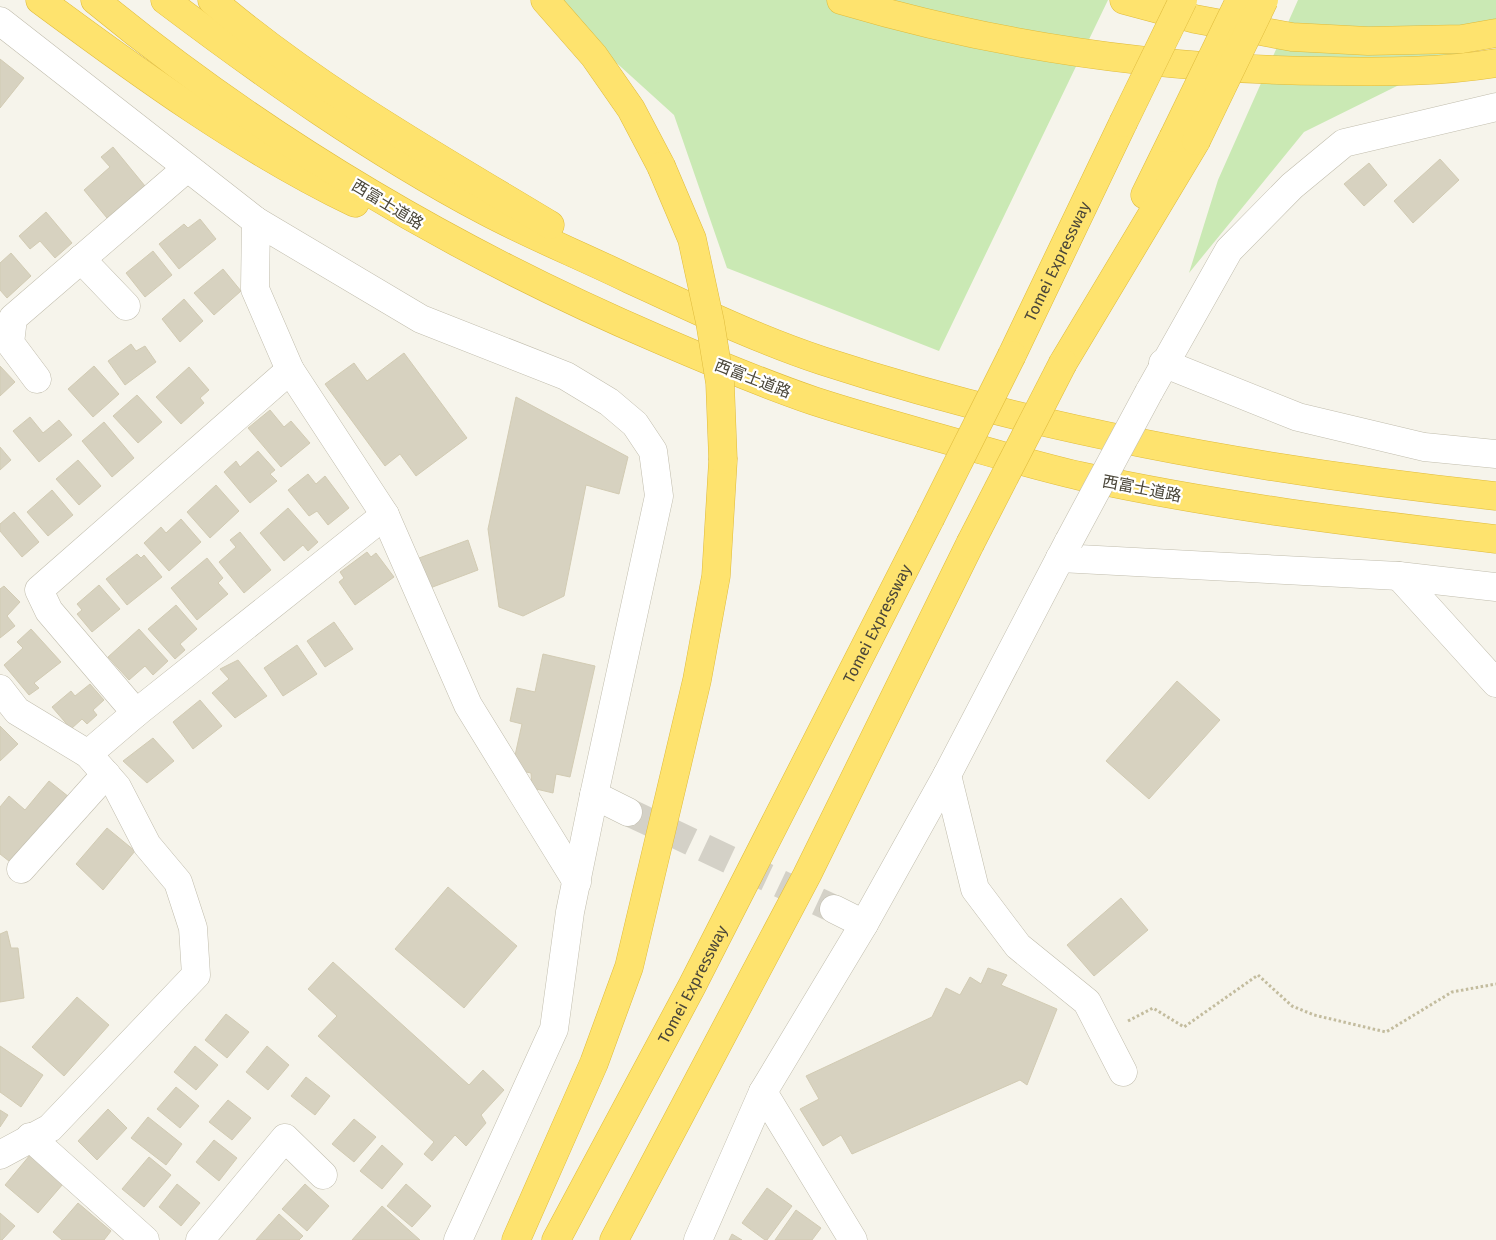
<svg xmlns="http://www.w3.org/2000/svg" width="1496" height="1240" font-family="'Fira Sans','Noto Sans JP',sans-serif">
	<rect width="100%" height="100%" fill="#f6f4eb"/>
	<g fill="#cae9b4">
		<path d="M547,0H1108L939,351L727,268L674,115Z"/>
		<path d="M1298,0H1496V37L1304,132L1189,273L1218,180Z"/>
	</g>
	<g fill="#d7d2c0" stroke="#d2cbb3">
		<path d="M0,59L24,78L0,108Z"/>
		<path d="M113,147L145,186L107,218L84,190L110,167L101,157Z"/>
		<path d="M1440,159L1459,180L1413,223L1394,201Z"/>
		<path d="M1369,163L1387,185L1364,206L1344,184Z"/>
		<path d="M46,212L72,243L55,258L40,241L30,249L19,236Z"/>
		<path d="M200,219L216,239L179,269L159,244L184,224L188,228Z"/>
		<path d="M153,251L172,275L145,297L126,273Z"/>
		<path d="M11,253L31,276L7,298L0,290V263Z"/>
		<path d="M223,269L241,291L214,315L194,293Z"/>
		<path d="M184,299L203,321L180,342L162,319Z"/>
		<path d="M131,344L136,351L145,346L156,362L125,385L108,361Z"/>
		<path d="M404,353L467,438L416,476L400,454L385,466L325,384L354,363L367,381Z"/>
		<path d="M0,366L15,382L0,396Z"/>
		<path d="M94,366L119,394L93,417L68,389Z"/>
		<path d="M189,367L209,390L200,398L204,403L181,424L156,397Z"/>
		<path d="M137,395L162,422L138,443L113,416Z"/>
		<path d="M516,397L628,457L619,494L586,485L564,596L523,616L499,607L488,529Z"/>
		<path d="M270,410L284,427L291,421L310,443L281,467L248,428Z"/>
		<path d="M30,417L43,433L59,420L72,435L39,462L13,431Z"/>
		<path d="M104,422L134,458L112,477L82,441Z"/>
		<path d="M0,447L11,460L0,470Z"/>
		<path d="M258,451L275,470L270,474L277,481L250,503L224,472L236,461L240,467Z"/>
		<path d="M78,460L101,486L79,505L56,479Z"/>
		<path d="M308,474L316,484L325,476L349,508L328,525L317,511L309,516L288,490Z"/>
		<path d="M216,485L239,511L210,538L187,512Z"/>
		<path d="M52,490L73,515L48,536L27,512Z"/>
		<path d="M288,508L318,542L308,551L303,545L284,561L260,533Z"/>
		<path d="M14,512L39,542L22,557L0,531V524Z"/>
		<path d="M181,519L201,542L169,571L144,543L161,527L166,533Z"/>
		<path d="M240,532L271,570L244,593L219,562L236,547L230,540Z"/>
		<path d="M468,540L478,570L430,588L419,558Z"/>
		<path d="M367,552L371,557L376,553L394,577L355,605L339,582L344,578L340,572Z"/>
		<path d="M137,554L141,558L144,555L162,577L127,605L106,579Z"/>
		<path d="M207,558L223,578L218,583L228,594L197,620L171,588Z"/>
		<path d="M99,585L120,609L92,632L77,614L82,610L77,604Z"/>
		<path d="M4,586L20,602L7,616L15,626L0,638V589Z"/>
		<path d="M176,605L197,629L180,644L185,650L175,659L148,629Z"/>
		<path d="M334,622L353,649L325,667L307,641Z"/>
		<path d="M31,629L61,662L34,683L39,688L29,695L4,665L23,648L17,642Z"/>
		<path d="M139,629L168,661L153,675L145,666L129,680L108,657Z"/>
		<path d="M297,645L317,674L283,696L264,668Z"/>
		<path d="M543,654L595,666L570,777L556,774L553,793L532,788L531,773L512,769L522,724L510,721L517,688L535,692Z"/>
		<path d="M238,660L267,696L235,718L212,693L229,679L220,669Z"/>
		<path d="M1177,681L1220,720L1149,799L1106,761Z"/>
		<path d="M90,684L104,700L93,710L97,715L87,724L82,719L71,729L52,707L71,691L75,696Z"/>
		<path d="M200,700L222,726L193,749L173,722Z"/>
		<path d="M0,726L18,744L0,761Z"/>
		<path d="M153,738L174,761L147,783L123,761Z"/>
		<path d="M49,781L69,797L14,865L0,854V807L9,796L25,810Z"/>
		<path d="M107,828L135,851L103,890L76,864Z"/>
		<path d="M448,887L517,946L464,1008L395,949Z"/>
		<path d="M1121,898L1148,930L1094,976L1067,945Z"/>
		<path d="M7,931L11,948H18L24,998L0,1002V934Z"/>
		<path d="M333,962L469,1085L483,1070L504,1090L481,1115L486,1123L466,1146L455,1135L432,1161L424,1154L434,1142L318,1036L337,1016L308,989Z"/>
		<path d="M988,968L1007,975L1001,985L1057,1009L1027,1085L1020,1080L852,1154L841,1135L823,1146L800,1109L819,1099L806,1076L932,1017L946,988L960,995L970,977L981,984Z"/>
		<path d="M77,997L109,1025L64,1076L32,1047Z"/>
		<path d="M226,1014L249,1032L227,1058L205,1040Z"/>
		<path d="M0,1046L43,1075L21,1107L0,1092Z"/>
		<path d="M195,1046L218,1065L196,1090L174,1072Z"/>
		<path d="M267,1046L289,1065L268,1090L246,1072Z"/>
		<path d="M306,1077L330,1096L315,1115L291,1096Z"/>
		<path d="M176,1087L199,1106L180,1128L157,1109Z"/>
		<path d="M228,1100L251,1118L232,1140L209,1122Z"/>
		<path d="M108,1109L127,1128L97,1160L78,1141Z"/>
		<path d="M0,1110L8,1115L0,1127Z"/>
		<path d="M148,1117L182,1144L166,1165L131,1138Z"/>
		<path d="M354,1119L376,1137L354,1162L332,1144Z"/>
		<path d="M214,1140L237,1158L219,1181L196,1162Z"/>
		<path d="M382,1145L403,1164L382,1189L360,1171Z"/>
		<path d="M30,1155L63,1184L38,1213L5,1185Z"/>
		<path d="M149,1157L171,1175L144,1207L122,1189Z"/>
		<path d="M177,1184L200,1203L181,1226L159,1207Z"/>
		<path d="M305,1184L329,1206L307,1231L282,1209Z"/>
		<path d="M406,1184L431,1206L412,1227L387,1206Z"/>
		<path d="M767,1188L792,1206L767,1240H765L742,1223Z"/>
		<path d="M78,1203L111,1231L104,1240H62L53,1232Z"/>
		<path d="M382,1206L420,1240H352Z"/>
		<path d="M796,1210L821,1228L812,1240H775Z"/>
		<path d="M0,1213L15,1226L2,1240H0Z"/>
		<path d="M279,1214L303,1236L299,1240H256Z"/>
		<path d="M732,1234L742,1240H729Z"/>
	</g>
	<g fill="none" stroke-linecap="round" stroke-linejoin="round">
		<path stroke="#d4d1c7" stroke-width="28" stroke-dasharray="28 14" stroke-linecap="butt" d="M628,812L834,909"/>
		<defs>
			<g id="minor">
				<path d="M0,21L256,221L421,319L566,376L609,402L635,424L653,451L659,496L594,795L570,912L554,1029L458,1240"/>
				<path d="M256,221L255,289L290,370L385,515L468,705L577,882"/>
				<path d="M81,259L126,306"/>
				<path d="M1163,363L1298,417L1424,447L1496,454"/>
				<path d="M37,379L10,343L13,318L187,168"/>
				<path d="M1149,392L1229,250L1292,186L1344,143L1496,107"/>
				<path d="M1060,558L1399,576L1496,587"/>
				<path d="M1399,576L1496,683"/>
				<path d="M0,689L17,711L88,754L117,787L147,845L178,882L193,928L196,975L50,1128L0,1155"/>
				<path d="M136,713L49,611L39,590L290,370"/>
				<path d="M88,754L136,713L385,515"/>
				<path d="M947,775L975,889L1018,946L1087,1002L1123,1072"/>
				<path d="M594,795L628,812"/>
				<path d="M21,869L106,774"/>
				<path d="M834,909L864,924"/>
				<path d="M763,1092L853,1240"/>
				<path d="M30,1137L145,1240"/>
				<path d="M200,1240L285,1138L323,1175"/>
				<path d="M698,1240L763,1092L864,924L947,775L1069,541"/>
			</g>
			<g id="highway">
				<path d="M40,0C140,74 243,149 355,203"/>
				<path d="M95,0C265,140 455,252 658,339C709,361 761,383 814,401C863,417 912,430 961,444C1000,455 1040,467 1080,476C1217,506 1356,523 1496,539"/>
				<path d="M165,0C267,77 372,151 485,211C532,236 582,256 629,279C693,308 756,339 823,361C1041,432 1268,472 1496,496"/>
				<path d="M212,0C315,88 434,155 550,225"/>
				<path d="M545,0L594,56L631,109L661,166"/>
				<path d="M841,0C999,47 1166,70 1330,71C1385,72 1441,72 1496,63"/>
				<path d="M1124,0L1195,19L1292,37L1368,41L1462,39L1496,33"/>
				<path d="M1145,195L1173,138"/>
				<path id="s1" d="M1012,355L1123,123"/>
				<path d="M1063,363L1196,141"/>
				<path d="M516,1240L594,1063L629,967L697,680L716,576L723,460"/>
				<path id="s2" d="M556,1240L692,986L930,519"/>
				<path d="M614,1240L807,875L970,544"/>
			</g>
		</defs>
		<use href="#minor" stroke="#c1bdad" stroke-width="29"/>
		<use href="#highway" stroke="#dfbb3c" stroke-width="29"/>
		<path stroke="#c3bc9e" stroke-width="3" stroke-dasharray="2.5 2.5" stroke-linecap="butt" d="M1128,1021L1153,1008L1184,1027L1258,975L1292,1006L1314,1015L1386,1032L1452,992L1496,984"/>
		<use href="#minor" stroke="#fff" stroke-width="28"/>
		<use href="#highway" stroke="#fee36e" stroke-width="28"/>
		<defs>
			<path id="minor-bridge" d="M1069,541L1149,392"/>
			<g id="highway-bridge">
				<path d="M1123,123L1183,0"/>
				<path d="M1173,138L1240,0"/>
				<path d="M1196,141L1264,0"/>
				<path d="M661,166L692,239L710,322L720,383L723,460"/>
				<path d="M930,519L1012,355"/>
				<path d="M970,544L1063,363"/>
			</g>
		</defs>
		<use href="#minor-bridge" stroke="#c1bdad" stroke-width="29" stroke-linecap="butt"/>
		<use href="#highway-bridge" stroke="#dfbb3c" stroke-width="29" stroke-linecap="butt"/>
		<use href="#minor-bridge" stroke="#fff" stroke-width="28"/>
		<use href="#highway-bridge" stroke="#fee36e" stroke-width="28"/>
	</g>
	<g text-anchor="middle" stroke-width="4.5" stroke-linejoin="round" paint-order="stroke">
		<g font-size="16" fill="#4a4639" stroke="#fff">
			<text transform="translate(388 204) rotate(31)" y="6">西富士道路</text>
			<text dy="6" stroke="none"><textPath href="#s1" startOffset="104">Tomei Expressway</textPath></text>
			<text transform="translate(753 378) rotate(21)" y="6">西富士道路</text>
			<text transform="translate(1142 488) rotate(11)" y="6">西富士道路</text>
			<text dy="6" stroke="none"><textPath href="#s2" startOffset="695">Tomei Expressway</textPath></text>
			<text dy="6" stroke="none"><textPath href="#s2" startOffset="290">Tomei Expressway</textPath></text>
		</g>
	</g>
</svg>
